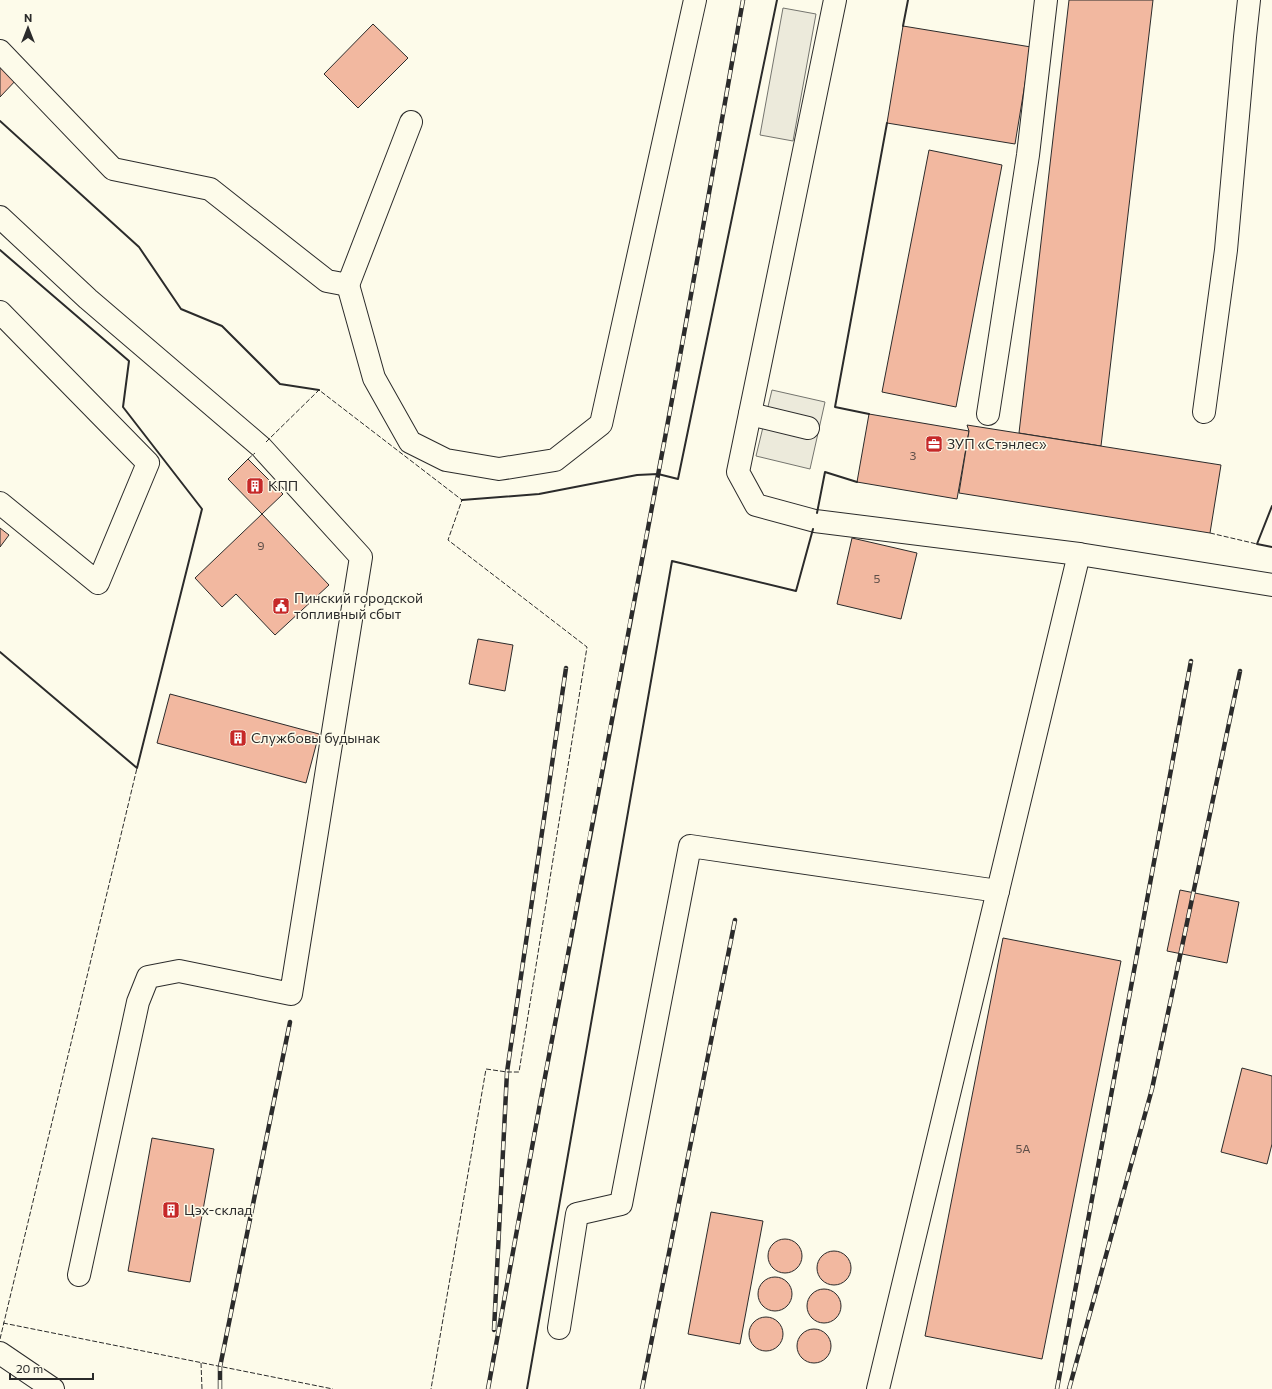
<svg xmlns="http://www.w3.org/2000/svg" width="1272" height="1389" font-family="Commissioner,sans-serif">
	<rect width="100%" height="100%" fill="#fdfbea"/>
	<g fill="#eceadb" stroke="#74746e">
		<path d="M783,8L816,14L793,141L760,135Z"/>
		<path d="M772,390L825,402L810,469L756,456Z"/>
	</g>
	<g fill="#f2b8a0" stroke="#2b2b2b">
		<path d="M1069,0H1153L1101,446L1019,433Z"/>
		<path d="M373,24L408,58L358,108L324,74Z"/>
		<path d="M903,26L1031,47L1015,144L887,123Z"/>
		<path d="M0,61L18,78L0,97Z"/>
		<path d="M929,150L1002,165L956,407L882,392Z"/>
		<path d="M869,414L969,431L957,499L857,482Z"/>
		<path d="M967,425L1221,465L1210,533L959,493L969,431Z"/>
		<path d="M248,459L283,494L262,514L228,479Z"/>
		<path d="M262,514L329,585L275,635L236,594L222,607L195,578Z"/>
		<path d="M0,528L9,535L0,547Z"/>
		<path d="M852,538L917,553L901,619L837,604Z"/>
		<path d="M478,639L513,645L505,691L469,684Z"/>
		<path d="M170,694L319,734L306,783L157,743Z"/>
		<path d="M1180,890L1239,902L1227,963L1167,951Z"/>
		<path d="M1003,938L1121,961L1042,1359L925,1336Z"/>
		<path d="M1242,1068L1272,1076V1144L1267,1164L1221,1152Z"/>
		<path d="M152,1138L214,1149L190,1282L128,1271Z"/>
		<path d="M711,1212L763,1221L740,1344L688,1334Z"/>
		<circle cx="785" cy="1256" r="17"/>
		<circle cx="834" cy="1268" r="17"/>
		<circle cx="775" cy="1294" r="17"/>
		<circle cx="824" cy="1306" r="17"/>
		<circle cx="766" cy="1334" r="17"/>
		<circle cx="814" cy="1346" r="17"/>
	</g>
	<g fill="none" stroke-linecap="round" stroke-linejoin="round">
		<defs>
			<g id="minor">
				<path d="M835,0L738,472L756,505L815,521L1079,554L1272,585"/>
				<path d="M0,51L113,169L210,189L327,281L348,285L411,122"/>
				<path d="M0,217L88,299L261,447L361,557L291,994L179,971L148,977L138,1002L79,1275"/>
				<path d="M348,285L374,378L410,442L446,460L499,469L555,460L601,424L695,0"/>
				<path d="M0,312L148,463L98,583L0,503"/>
				<path d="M1204,412L1226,250L1245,37L1249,0"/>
				<path d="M750,414L808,428"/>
				<path d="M988,414L1028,155L1046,0"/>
				<path d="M559,1328L577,1214L621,1204L690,846L998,891"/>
				<path d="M0,1353L53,1389"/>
				<path d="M878,1389L1079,554"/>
			</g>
		</defs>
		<use href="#minor" stroke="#2b2b2b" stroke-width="24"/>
		<use href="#minor" stroke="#fdfbea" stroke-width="22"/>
		<defs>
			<g id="rail">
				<path d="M494,1330L507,1072L566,668"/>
				<path d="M220,1389V1367L290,1022"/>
				<path d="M488,1389C543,1084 600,779 658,475C688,317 715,158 743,0"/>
				<path d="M642,1389L735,920"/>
				<path d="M1057,1389L1191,661"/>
				<path d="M1069,1389L1152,1089L1240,671"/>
			</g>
		</defs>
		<use href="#rail" stroke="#2b2b2b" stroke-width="4.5"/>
		<use href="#rail" stroke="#fdfbea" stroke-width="3" stroke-dasharray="9" stroke-linecap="butt"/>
		<g stroke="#2b2b2b" stroke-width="1" stroke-dasharray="5 2" stroke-linecap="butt">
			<path d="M266,442L319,390L462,500L448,540L587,647L519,1072H507L486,1069L431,1389"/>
			<path d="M248,459L255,453"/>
			<path d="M1210,533L1257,544"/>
			<path d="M3,1323L333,1389"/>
			<path d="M0,1339L137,768"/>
			<path d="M201,1363L202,1389"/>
		</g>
		<g stroke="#2b2b2b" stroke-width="2">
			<path d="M903,26L908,0"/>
			<path d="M0,121L139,247L181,309L222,326L280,384L319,390"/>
			<path d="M0,250L129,361L123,407L202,509L137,768L0,652"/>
			<path d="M869,414L835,407L887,123"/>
			<path d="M462,500L539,494L637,475L658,474L678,479L777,0"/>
			<path d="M1272,506L1257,544L1272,547"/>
			<path d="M817,513L825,472L857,482"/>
			<path d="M527,1389L672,561L796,591L813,529"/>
		</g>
	</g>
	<defs>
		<symbol id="office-square" viewBox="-11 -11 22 22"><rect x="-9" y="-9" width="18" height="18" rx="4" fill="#c62828" stroke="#fdfbea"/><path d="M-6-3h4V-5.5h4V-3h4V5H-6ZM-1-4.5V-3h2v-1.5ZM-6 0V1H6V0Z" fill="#fff"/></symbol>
		<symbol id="building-square" viewBox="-11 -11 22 22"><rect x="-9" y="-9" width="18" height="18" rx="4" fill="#c62828" stroke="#fdfbea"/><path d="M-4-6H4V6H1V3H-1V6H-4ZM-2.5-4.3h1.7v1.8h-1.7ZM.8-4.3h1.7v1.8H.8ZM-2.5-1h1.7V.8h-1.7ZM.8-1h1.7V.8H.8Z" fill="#fff"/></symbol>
		<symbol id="civic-square" viewBox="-11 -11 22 22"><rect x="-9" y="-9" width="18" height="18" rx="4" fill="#c62828" stroke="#fdfbea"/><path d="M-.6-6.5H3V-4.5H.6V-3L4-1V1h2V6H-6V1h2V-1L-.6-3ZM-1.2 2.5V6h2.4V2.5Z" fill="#fff"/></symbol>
	</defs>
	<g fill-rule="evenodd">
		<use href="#office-square" x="924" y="434" width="20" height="20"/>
		<use href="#building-square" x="245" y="476" width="20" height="20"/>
		<use href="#civic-square" x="271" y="596" width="20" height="20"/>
		<use href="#building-square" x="228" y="728" width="20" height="20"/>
		<use href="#building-square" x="161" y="1200" width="20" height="20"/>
	</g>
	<g text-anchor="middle" stroke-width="3" stroke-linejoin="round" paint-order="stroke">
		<g font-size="12" fill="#5d4e48">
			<text x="913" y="460">3</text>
			<text x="261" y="550">9</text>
			<text x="877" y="583">5</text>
			<text x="1023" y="1153">5А</text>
		</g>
		<g font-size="14" fill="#2b2b2b" stroke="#fdfbea" text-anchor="start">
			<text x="947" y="449">ЗУП «Стэнлес»</text>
			<text x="268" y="491">КПП</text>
			<text x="294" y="603">Пинский городской<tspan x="294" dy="16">топливный сбыт</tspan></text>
			<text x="251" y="743">Службовы будынак</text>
			<text x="184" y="1215">Цэх-склад</text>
		</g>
	</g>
	<g transform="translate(28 28)" stroke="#fdfbea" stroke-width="3" paint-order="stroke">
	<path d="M0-3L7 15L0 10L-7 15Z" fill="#2b2b2b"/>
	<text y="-6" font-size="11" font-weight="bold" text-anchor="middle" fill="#2b2b2b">N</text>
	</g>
	<path d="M10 1373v6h83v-6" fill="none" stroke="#2b2b2b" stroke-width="2"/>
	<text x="16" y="1373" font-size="12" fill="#2b2b2b" stroke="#fdfbea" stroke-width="3" paint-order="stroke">20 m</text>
</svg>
